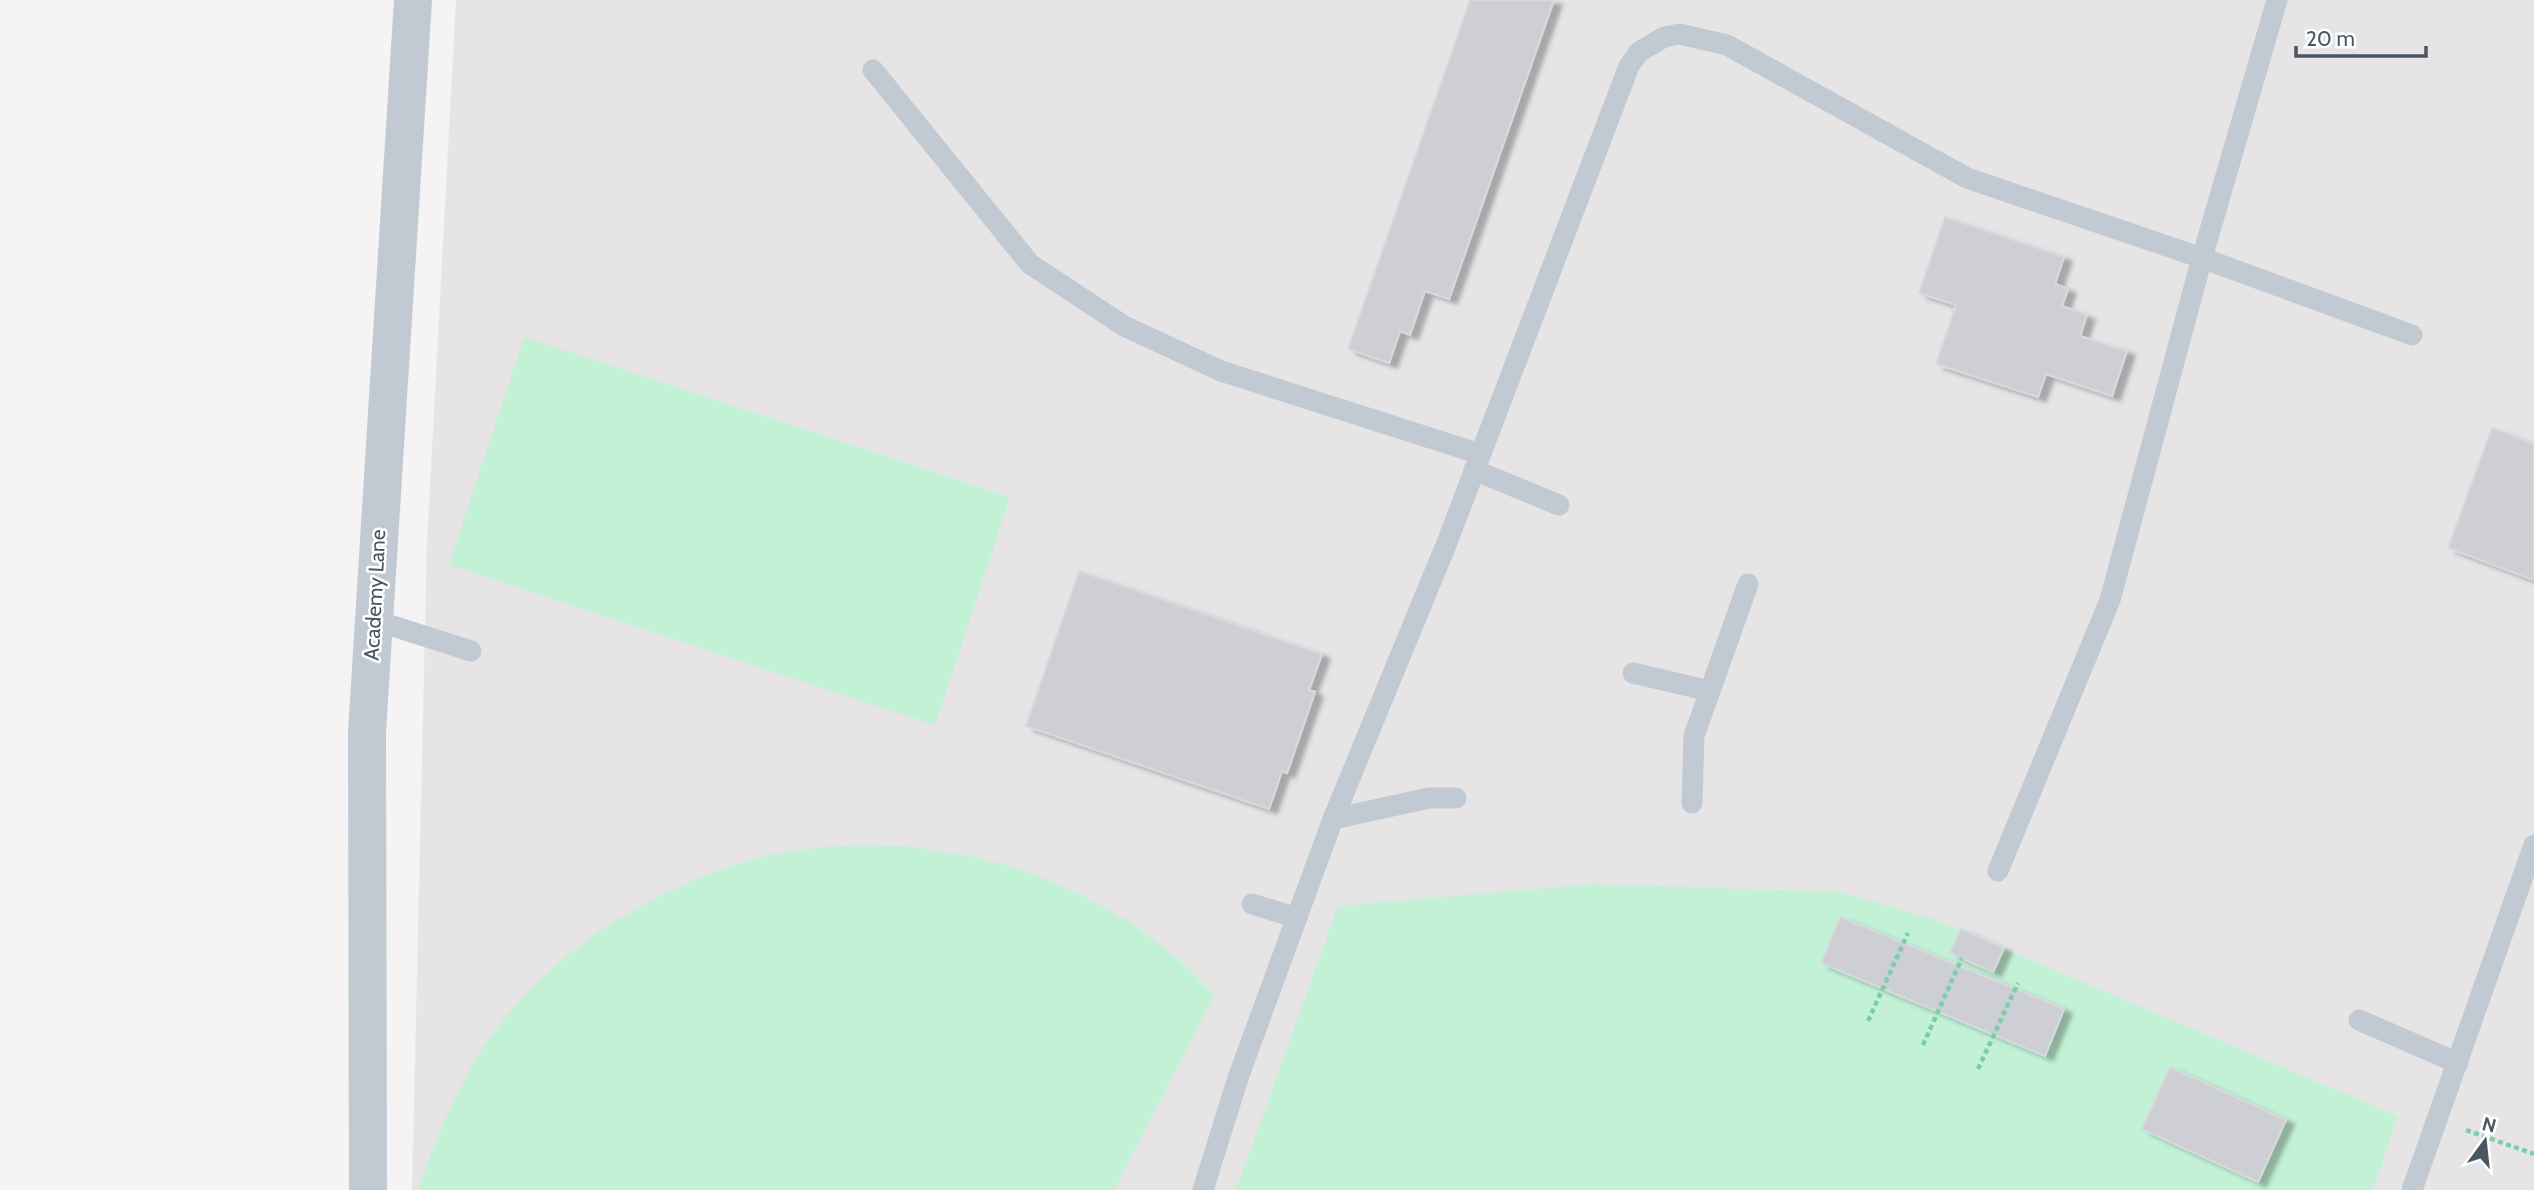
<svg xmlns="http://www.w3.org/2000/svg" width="2534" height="1190" font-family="Cabin,sans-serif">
	<defs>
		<filter id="shadow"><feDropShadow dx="8" dy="4.5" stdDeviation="2" flood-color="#0004"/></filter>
	</defs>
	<rect width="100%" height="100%" fill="#f5f3f3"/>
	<path fill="#e6e4e5" d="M456,0H2534V1190H412L427,543Z"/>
	<g fill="#c3f1d5">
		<path d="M524,337L1010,497L935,725L449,565Z"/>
		<path d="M906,846C932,851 960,853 986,860C1070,880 1158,930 1214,996L1114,1190H418C435,1140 453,1096 481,1051C549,943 699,855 826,847C853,845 880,846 906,846Z"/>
		<path d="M1594,884L1841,892L1934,919L2398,1116L2373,1190H1236L1338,906Z"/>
	</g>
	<g fill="#cdcfd5" stroke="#d7d9de" stroke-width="2" filter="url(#shadow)">
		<path d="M1470,0H1554L1449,299L1425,291L1410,335L1400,331L1389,363L1348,349Z"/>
		<path d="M1945,217L2064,257L2055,284L2068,289L2062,306L2087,315L2080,336L2127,351L2112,396L2046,374L2038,397L1936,364L1956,305L1919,293Z"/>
		<path d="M2492,428L2534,444V580L2448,548Z"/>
		<path d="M1079,571L1322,654L1309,690L1315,692L1287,773L1282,771L1269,809L1026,726Z"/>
		<path d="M1840,917L2064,1009L2045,1056L1821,963Z"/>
		<path d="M1961,929L2004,948L1993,972L1950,953Z"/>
		<path d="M2170,1067L2286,1120L2258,1182L2142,1129Z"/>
	</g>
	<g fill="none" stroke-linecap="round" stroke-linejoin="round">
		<g stroke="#7ad0a6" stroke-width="4.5" stroke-dasharray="5 3.5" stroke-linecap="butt">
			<path d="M1868,1021L1908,933"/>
			<path d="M1923,1045L1962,958"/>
			<path d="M1978,1069L2018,983"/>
			<path d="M2466,1130L2534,1154"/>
		</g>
		<g stroke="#c1cad2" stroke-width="21">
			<path d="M873,70L1030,264L1124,326L1221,371L1480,454"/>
			<path d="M1474,470L1559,505"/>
			<path d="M374,620L471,651"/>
			<path d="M1633,673L1710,691"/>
			<path d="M1692,803L1694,736L1748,584"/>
			<path d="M1333,819L1429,798H1456"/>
			<path d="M1998,871L2110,600L2202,258L2277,0"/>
			<path d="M1252,904L1297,918"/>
			<path d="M2359,1020L2458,1063"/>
			<path d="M1203,1190L1239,1075L1333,819L1446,545L1629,66L1639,52L1664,37L1680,34L1727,45L1967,178L2202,258L2412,335"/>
			<path d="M2412,1190L2534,845"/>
		</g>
		<path stroke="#c1cad2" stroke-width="38" d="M368,1190L367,732L413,0"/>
	</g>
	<g text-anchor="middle" stroke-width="5" stroke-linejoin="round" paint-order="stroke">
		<g font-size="21" fill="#4a5661" stroke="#fff">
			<text transform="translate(375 595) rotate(-87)" y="7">Academy Lane</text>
		</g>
	</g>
	<g transform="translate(2485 1141) rotate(15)" stroke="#ffffff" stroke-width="5" paint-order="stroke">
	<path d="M0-5L12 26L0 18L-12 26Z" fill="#4a5661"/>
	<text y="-10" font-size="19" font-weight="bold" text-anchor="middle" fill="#4a5661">N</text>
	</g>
	<path d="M2296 46v10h130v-10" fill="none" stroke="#4a5661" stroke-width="3.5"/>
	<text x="2306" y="46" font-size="21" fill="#4a5661" stroke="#ffffff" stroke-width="5" paint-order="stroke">20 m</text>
</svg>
